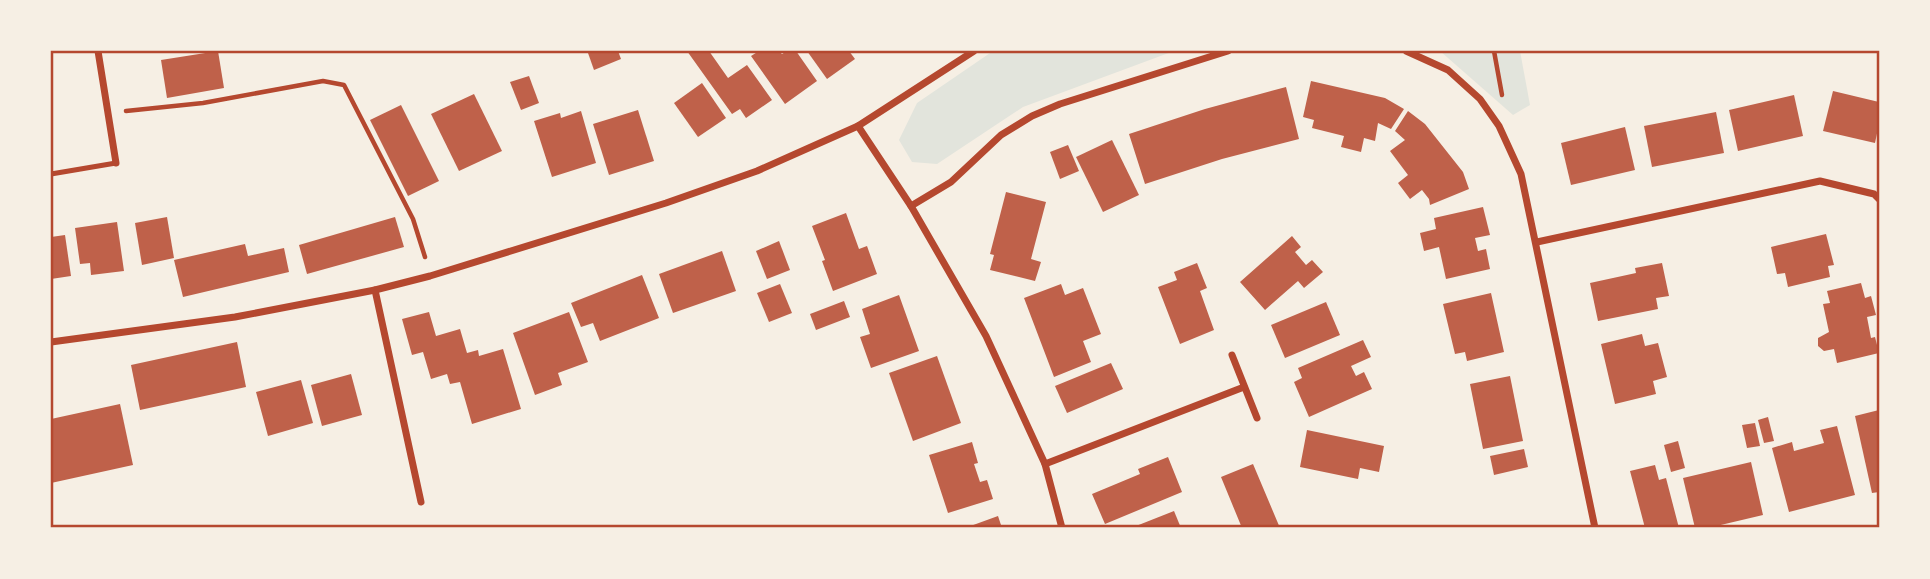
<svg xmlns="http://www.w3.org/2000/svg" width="1930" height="579" font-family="'Varela Round',sans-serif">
	<rect width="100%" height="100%" fill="#f6efe4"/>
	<g fill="#e2e4dc">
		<path d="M993,51H1174L1023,107L937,164L912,162L899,140L917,103Z"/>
		<path d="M1440,51H1520L1530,105L1513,115Z"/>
	</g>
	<g fill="#bf614a">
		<path d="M218,51L224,88L167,98L161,60Z"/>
		<path d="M595,51H618L621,59L594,70L588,53Z"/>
		<path d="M687,51H709L728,78L747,65L772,100L746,118L740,109L732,114Z"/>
		<path d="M759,51H779L782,54L787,51H796L817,81L785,104L751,56Z"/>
		<path d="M807,51H849L855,59L827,79Z"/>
		<path d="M529,76L539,103L521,110L510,82Z"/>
		<path d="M1311,81L1385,98L1404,109L1391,129L1378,123L1375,141L1364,138L1361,152L1341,147L1344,136L1312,128L1314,120L1303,117Z"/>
		<path d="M702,83L726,118L698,137L674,103Z"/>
		<path d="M1286,87L1299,139L1222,159L1145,184L1129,134L1205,109Z"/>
		<path d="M1833,91L1879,102V124L1875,143L1823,131Z"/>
		<path d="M474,94L502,151L459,171L431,114Z"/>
		<path d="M1794,95L1803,136L1738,151L1729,110Z"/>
		<path d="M401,105L439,181L408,196L370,120Z"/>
		<path d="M638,110L654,161L609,175L593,124Z"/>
		<path d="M581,111L596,163L552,177L534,121L560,113L561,118Z"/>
		<path d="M1408,111L1425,124L1463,172L1469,189L1430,205L1429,199L1422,190L1410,199L1398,183L1408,175L1390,151L1405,140L1395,131Z"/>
		<path d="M1716,112L1724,153L1652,167L1644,126Z"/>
		<path d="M1625,127L1635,170L1571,185L1561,143Z"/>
		<path d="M1112,140L1139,195L1103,212L1076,157Z"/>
		<path d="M1068,145L1079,171L1060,179L1050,152Z"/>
		<path d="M1006,192L1046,202L1031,259L1041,262L1035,281L990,270L994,255L990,254Z"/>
		<path d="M1483,207L1490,235L1475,238L1478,251L1486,249L1490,269L1446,279L1439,247L1424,251L1420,233L1436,229L1434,218Z"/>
		<path d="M846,213L859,249L867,246L877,274L833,291L822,261L825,260L812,226Z"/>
		<path d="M167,217L174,258L142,265L135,223Z"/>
		<path d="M395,217L404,247L307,274L299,245Z"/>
		<path d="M117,222L124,271L91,275L90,263L80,264L75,228Z"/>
		<path d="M1826,234L1834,265L1828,266L1830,277L1788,287L1785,273L1777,274L1771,247Z"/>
		<path d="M65,235L71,276L51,279V237Z"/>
		<path d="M1292,236L1301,247L1295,252L1306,265L1312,260L1323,272L1304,288L1298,281L1265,310L1240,282Z"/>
		<path d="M779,241L790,270L767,279L756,251Z"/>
		<path d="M245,244L248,256L284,248L289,272L183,297L174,260Z"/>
		<path d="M722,251L736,291L673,313L659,274Z"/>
		<path d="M1197,263L1207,288L1200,291L1214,330L1180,344L1158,287L1177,280L1174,272Z"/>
		<path d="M1662,263L1669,296L1656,298L1658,309L1598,321L1590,283L1636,273L1635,268Z"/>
		<path d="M642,275L659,318L600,341L593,323L581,327L571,303Z"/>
		<path d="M1861,283L1865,298L1871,296L1876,315L1867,317L1871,338L1875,337L1879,353L1837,363L1834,349L1824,351L1818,346V338L1829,332L1823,304L1830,303L1827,291Z"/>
		<path d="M780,284L792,313L769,322L757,293Z"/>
		<path d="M1061,284L1065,295L1083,288L1101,334L1083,341L1091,362L1054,377L1024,298Z"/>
		<path d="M1491,293L1504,352L1467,361L1465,352L1455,354L1443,304Z"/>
		<path d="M899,295L919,351L871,368L860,337L870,334L862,309Z"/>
		<path d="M844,301L850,317L816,330L810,314Z"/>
		<path d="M1326,302L1340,335L1285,358L1271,325Z"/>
		<path d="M429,312L436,336L460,329L467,353L478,350L479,356L503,349L521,409L472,424L460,382L450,384L447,374L431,379L423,352L412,355L402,319Z"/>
		<path d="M569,312L588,362L558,373L562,385L535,395L513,333Z"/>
		<path d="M1642,334L1645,346L1658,343L1667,377L1653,381L1656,394L1615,404L1601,344Z"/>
		<path d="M1363,340L1371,357L1351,366L1356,376L1364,372L1372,389L1309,417L1294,382L1302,378L1298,368Z"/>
		<path d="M237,342L246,387L140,410L131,365Z"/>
		<path d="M937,356L961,423L913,441L889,373Z"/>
		<path d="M1111,363L1123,389L1067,413L1055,386Z"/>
		<path d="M351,374L362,415L322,426L311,385Z"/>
		<path d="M1510,376L1523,441L1483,449L1470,384Z"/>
		<path d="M301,380L313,423L268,436L256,392Z"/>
		<path d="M120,404L133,465L51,483V419Z"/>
		<path d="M1879,410V492L1872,493L1855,416Z"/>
		<path d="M1768,417L1774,441L1764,443L1758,420Z"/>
		<path d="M1755,423L1760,446L1747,448L1742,425Z"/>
		<path d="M1837,426L1855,495L1789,512L1772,448L1792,442L1794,451L1824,443L1820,430Z"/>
		<path d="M1307,430L1384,446L1379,472L1360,468L1358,479L1300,467Z"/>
		<path d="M1678,441L1685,468L1671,472L1664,445Z"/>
		<path d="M972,442L978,463L974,464L980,482L987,480L993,499L948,513L929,455Z"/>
		<path d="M1524,449L1528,467L1494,475L1490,456Z"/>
		<path d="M1168,457L1182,492L1105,524L1092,494L1140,474L1138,469Z"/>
		<path d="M1751,462L1763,515L1708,528H1695L1683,478Z"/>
		<path d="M1253,464L1280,528H1260L1259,526L1242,528L1221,477Z"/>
		<path d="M1655,465L1659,480L1666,478L1679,528H1645L1630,471Z"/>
		<path d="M1174,511L1181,528H1131Z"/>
		<path d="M998,516L1002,528H965Z"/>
	</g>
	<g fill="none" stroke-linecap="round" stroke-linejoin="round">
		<g stroke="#b5482f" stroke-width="4.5">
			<path d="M1494,51L1502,95"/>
			<path d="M126,111L203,103L323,81L344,85L413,219L425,257"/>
		</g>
		<path stroke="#b5482f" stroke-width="5" d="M51,174L116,163"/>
		<g stroke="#b5482f" stroke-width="7">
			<path d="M98,51L116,163"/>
			<path d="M1406,51L1448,70L1480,99L1499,126L1521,174L1595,528"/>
			<path d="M858,126L911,206L986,336L1045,464L1062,528"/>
			<path d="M911,206L951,182L1001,135L1032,116L1060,104L1228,51"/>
			<path d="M1537,242L1820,181L1874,194L1879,199"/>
			<path d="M375,290L421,502"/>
			<path d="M51,342L235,317L375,290L430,276L666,203L757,171L858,126L974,51"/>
			<path d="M1232,355L1257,418"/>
			<path d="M1045,464L1244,387"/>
		</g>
	</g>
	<rect width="1930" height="579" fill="none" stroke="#f6efe4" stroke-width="105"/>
	<rect x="52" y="52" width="1826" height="474" fill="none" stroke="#b5482f" stroke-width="2.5"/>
</svg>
